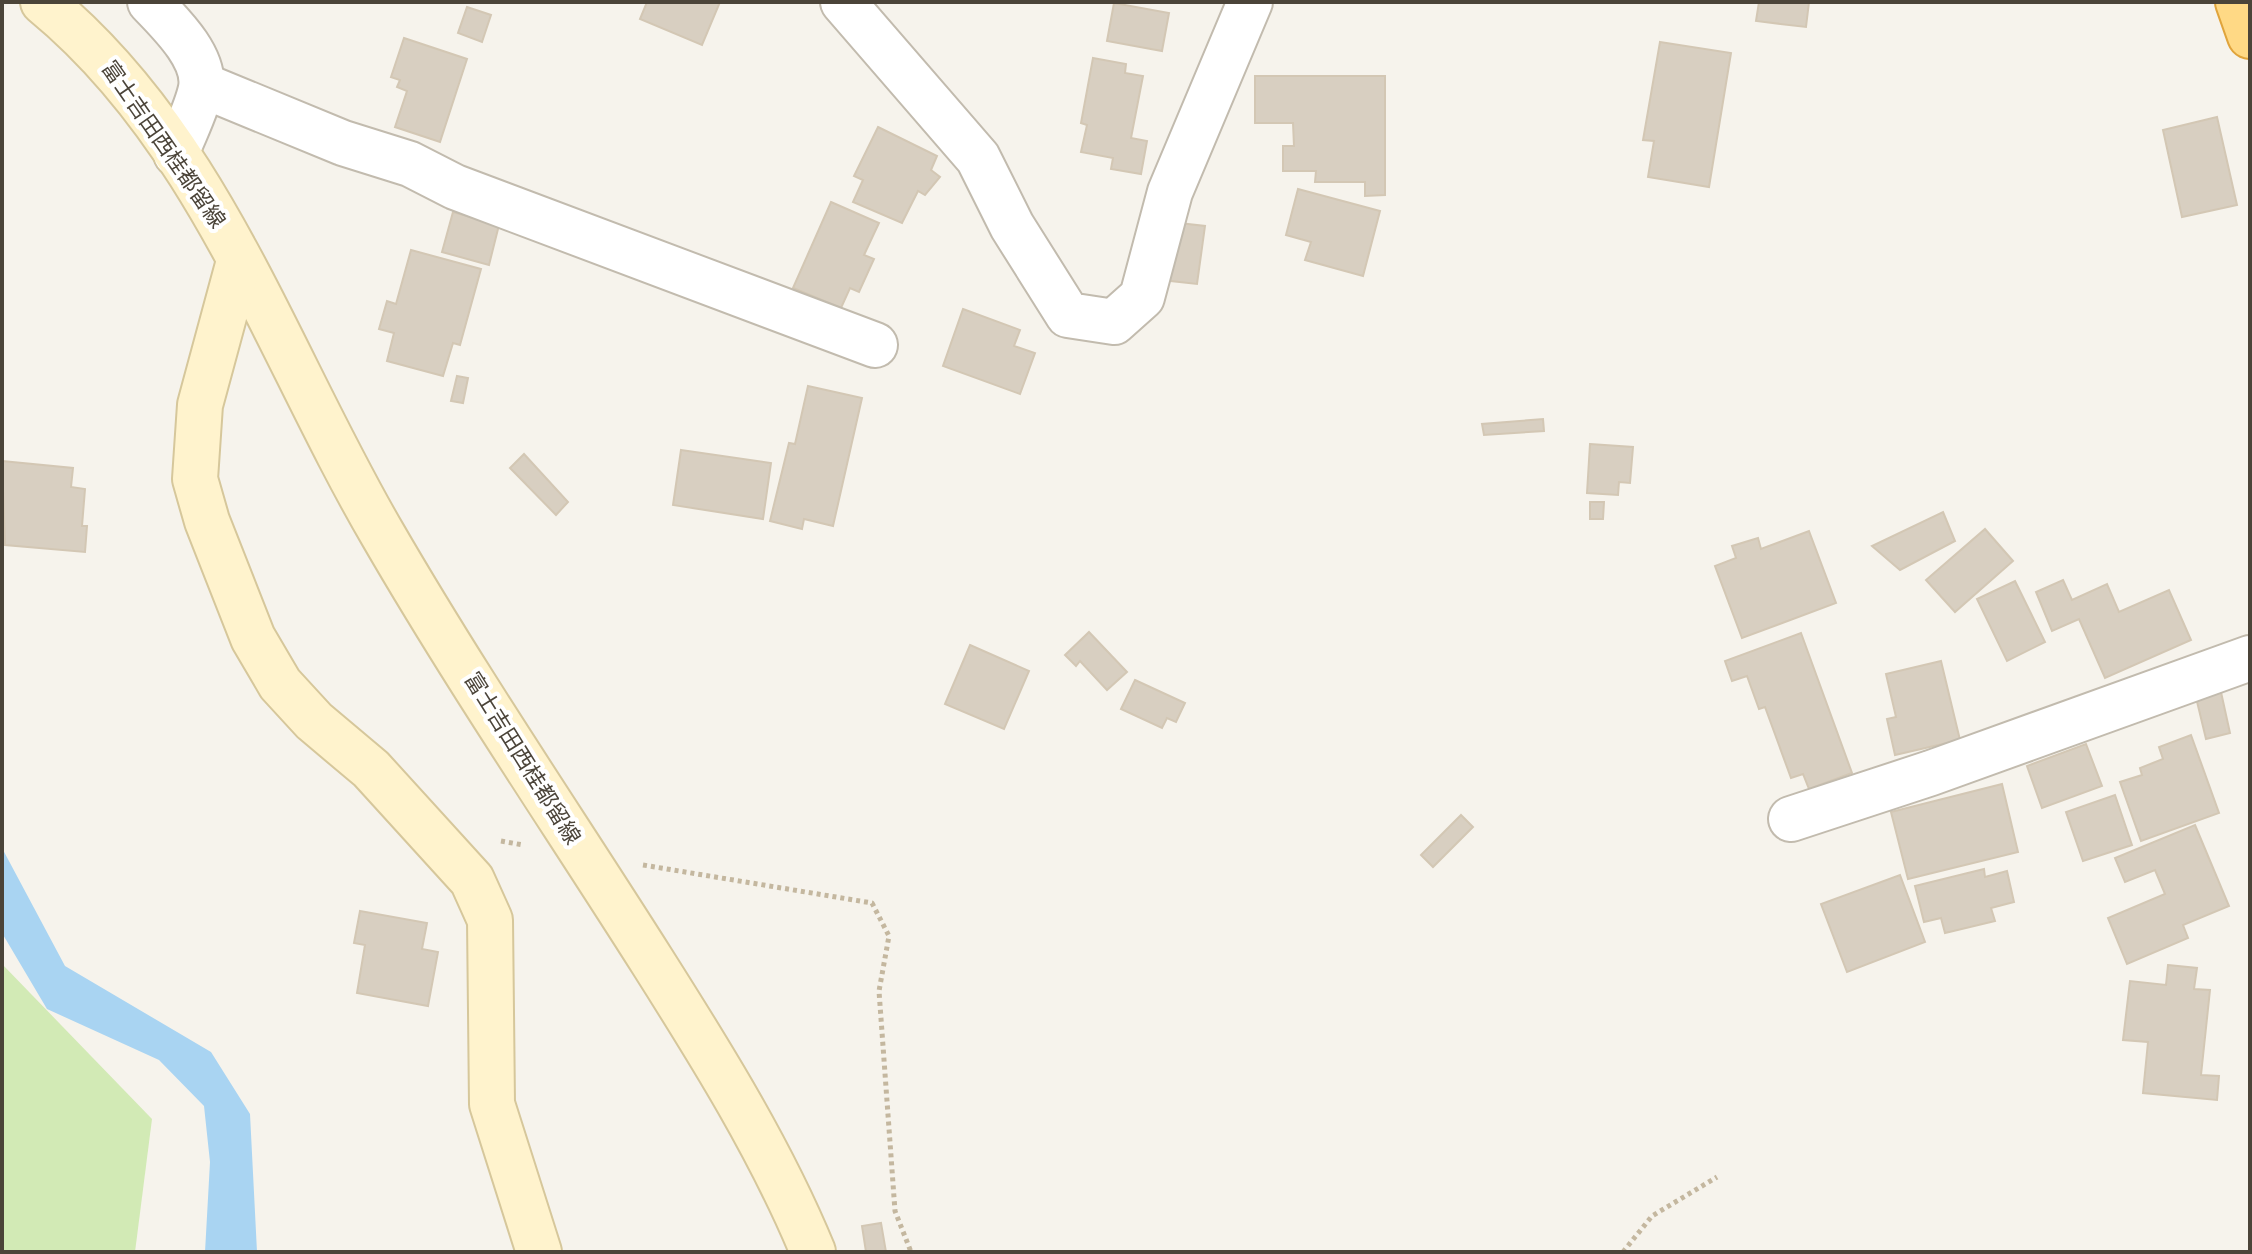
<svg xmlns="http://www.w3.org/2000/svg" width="2252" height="1254" font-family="Karla,'Noto Sans JP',sans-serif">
	<rect width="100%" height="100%" fill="#f6f3ec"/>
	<path fill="#d2eab5" d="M2,964L152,1119L135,1252H2Z"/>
	<path fill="#a9d4f2" d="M2,848L65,966L211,1052L250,1114L257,1252H205L210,1162L204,1106L159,1060L47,1009L2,933Z"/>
	<g fill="#d8cfc1" stroke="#d3c7b4" stroke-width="2">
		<path d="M647,2H720L702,45L640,19Z"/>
		<path d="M1759,2H1809L1806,27L1756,21Z"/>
		<path d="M1114,3L1169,13L1162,51L1107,41Z"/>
		<path d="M467,7L491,15L482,42L458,33Z"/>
		<path d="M404,38L467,59L440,142L395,127L407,91L397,87L400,80L391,77Z"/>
		<path d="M1660,42L1731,53L1709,187L1648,177L1654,141L1643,140Z"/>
		<path d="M1093,58L1126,64L1125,73L1143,76L1131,138L1147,141L1141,174L1111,169L1113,158L1081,152L1087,125L1081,123Z"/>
		<path d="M1255,76H1385V195L1365,196V182H1315L1316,171H1283V146H1294L1293,123H1255Z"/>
		<path d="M2217,117L2237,205L2182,217L2163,130Z"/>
		<path d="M878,127L937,156L931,170L940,177L925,195L918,191L902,223L853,202L863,180L854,176Z"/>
		<path d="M1298,189L1380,211L1363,276L1305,260L1311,242L1286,235Z"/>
		<path d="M831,202L879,223L864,255L874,259L859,292L850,288L841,308L793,288Z"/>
		<path d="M453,212L499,225L489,265L442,252Z"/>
		<path d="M1170,222L1205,226L1197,284L1162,280Z"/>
		<path d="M411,250L481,269L460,345L453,343L443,376L387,361L394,333L379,329L387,301L396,304Z"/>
		<path d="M963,309L1020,330L1014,346L1035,353L1020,394L943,366Z"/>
		<path d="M457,376L468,378L463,403L451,401Z"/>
		<path d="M808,386L862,398L833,526L804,519L802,529L770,521L789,443L795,444Z"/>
		<path d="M1543,419L1544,431L1484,435L1482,424Z"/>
		<path d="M1590,444L1633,447L1630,483L1619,482L1618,495L1587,493Z"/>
		<path d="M681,450L771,463L763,519L673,505Z"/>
		<path d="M524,454L568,502L556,515L510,468Z"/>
		<path d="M2,461L73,468L71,487L85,489L82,526H87L85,552L5,545Z"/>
		<path d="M1590,502H1604L1603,519H1590Z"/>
		<path d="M1943,512L1955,541L1900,570L1872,546Z"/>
		<path d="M1985,529L2013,561L1955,612L1926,580Z"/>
		<path d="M1809,531L1836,603L1742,638L1715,566L1736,558L1732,546L1758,538L1761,549Z"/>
		<path d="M2063,580L2072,600L2107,584L2119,612L2169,590L2191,640L2105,678L2079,619L2052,631L2036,592Z"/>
		<path d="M2015,581L2045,642L2007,661L1977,599Z"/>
		<path d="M1089,632L1127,672L1107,690L1080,661L1076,666L1065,655Z"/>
		<path d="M1801,633L1852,773L1809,789L1803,774L1791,778L1765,707L1759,709L1747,676L1732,681L1725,661Z"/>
		<path d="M970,645L1029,671L1004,729L945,704Z"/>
		<path d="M1941,661L1960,740L1895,755L1887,719L1896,717L1886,674Z"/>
		<path d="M1135,680L1185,703L1176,722L1167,718L1162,728L1121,709Z"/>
		<path d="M2219,683L2230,733L2206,739L2194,689Z"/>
		<path d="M2191,735L2219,813L2141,841L2120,782L2142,775L2140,768L2163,759L2159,747Z"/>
		<path d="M2086,744L2102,786L2042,808L2027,766Z"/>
		<path d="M2002,784L2018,852L1908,879L1891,812Z"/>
		<path d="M2115,795L2132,845L2083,861L2066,812Z"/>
		<path d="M1461,815L1473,827L1433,867L1421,855Z"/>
		<path d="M2195,825L2229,906L2183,925L2188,938L2127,964L2108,918L2165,894L2155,870L2125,882L2115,858Z"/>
		<path d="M1984,869L1985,877L2007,871L2014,902L1991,908L1995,921L1945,933L1941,918L1924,922L1915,886Z"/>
		<path d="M1900,875L1925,942L1847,972L1821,904Z"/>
		<path d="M360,911L427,923L422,949L438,952L428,1006L357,993L365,945L354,943Z"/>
		<path d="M2168,965L2197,968L2194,989L2210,990L2201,1075L2219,1076L2217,1100L2143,1093L2148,1042L2123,1040L2130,981L2166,985Z"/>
		<path d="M881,1223L886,1252H866L862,1226Z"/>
	</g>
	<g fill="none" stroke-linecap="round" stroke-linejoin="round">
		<defs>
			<g id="minor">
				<path d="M150,2C169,22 206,57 201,88C197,109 184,133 176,154"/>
				<path d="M843,2L978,158L1012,226L1068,315L1114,322L1142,297L1170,192L1250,2"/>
				<path d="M202,85L343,143L410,164L455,187L875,345"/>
				<path d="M1791,819L1931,773L2250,658"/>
			</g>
			<g id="secondary">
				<path d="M43,2C210,139 277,354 383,535C467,680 562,819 652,961C711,1054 771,1150 813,1252"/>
				<path d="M239,261L200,405L195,479L207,521L253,638L280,684L314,721L371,769L472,880L490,920L492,1104L539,1252"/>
			</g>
			<path id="trunk" d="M2238,2L2250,36"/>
		</defs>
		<use href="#minor" stroke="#c2bbae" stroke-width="48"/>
		<use href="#secondary" stroke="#d6c79b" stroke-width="48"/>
		<use href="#trunk" stroke="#e0a43c" stroke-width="48"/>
		<g stroke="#c4b79f" stroke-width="5" stroke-dasharray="4 4" stroke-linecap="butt">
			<path d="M501,841L523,845"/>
			<path d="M643,865L872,903L889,936L879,991L895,1211L911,1252"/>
			<path d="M1623,1252L1652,1216L1717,1177"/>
		</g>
		<use href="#minor" stroke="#fff" stroke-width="44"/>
		<use href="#secondary" stroke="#fff3cd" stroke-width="44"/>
		<use href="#trunk" stroke="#ffd985" stroke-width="44"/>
	</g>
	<g text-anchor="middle" stroke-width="8" stroke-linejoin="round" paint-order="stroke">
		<g font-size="22" fill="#4b4439" stroke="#fff">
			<text transform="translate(164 144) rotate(55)" y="8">富士吉田西桂都留線</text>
			<text transform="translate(523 758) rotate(58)" y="8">富士吉田西桂都留線</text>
		</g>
	</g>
	<rect width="2252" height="1254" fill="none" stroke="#4b4439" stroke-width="8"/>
</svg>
